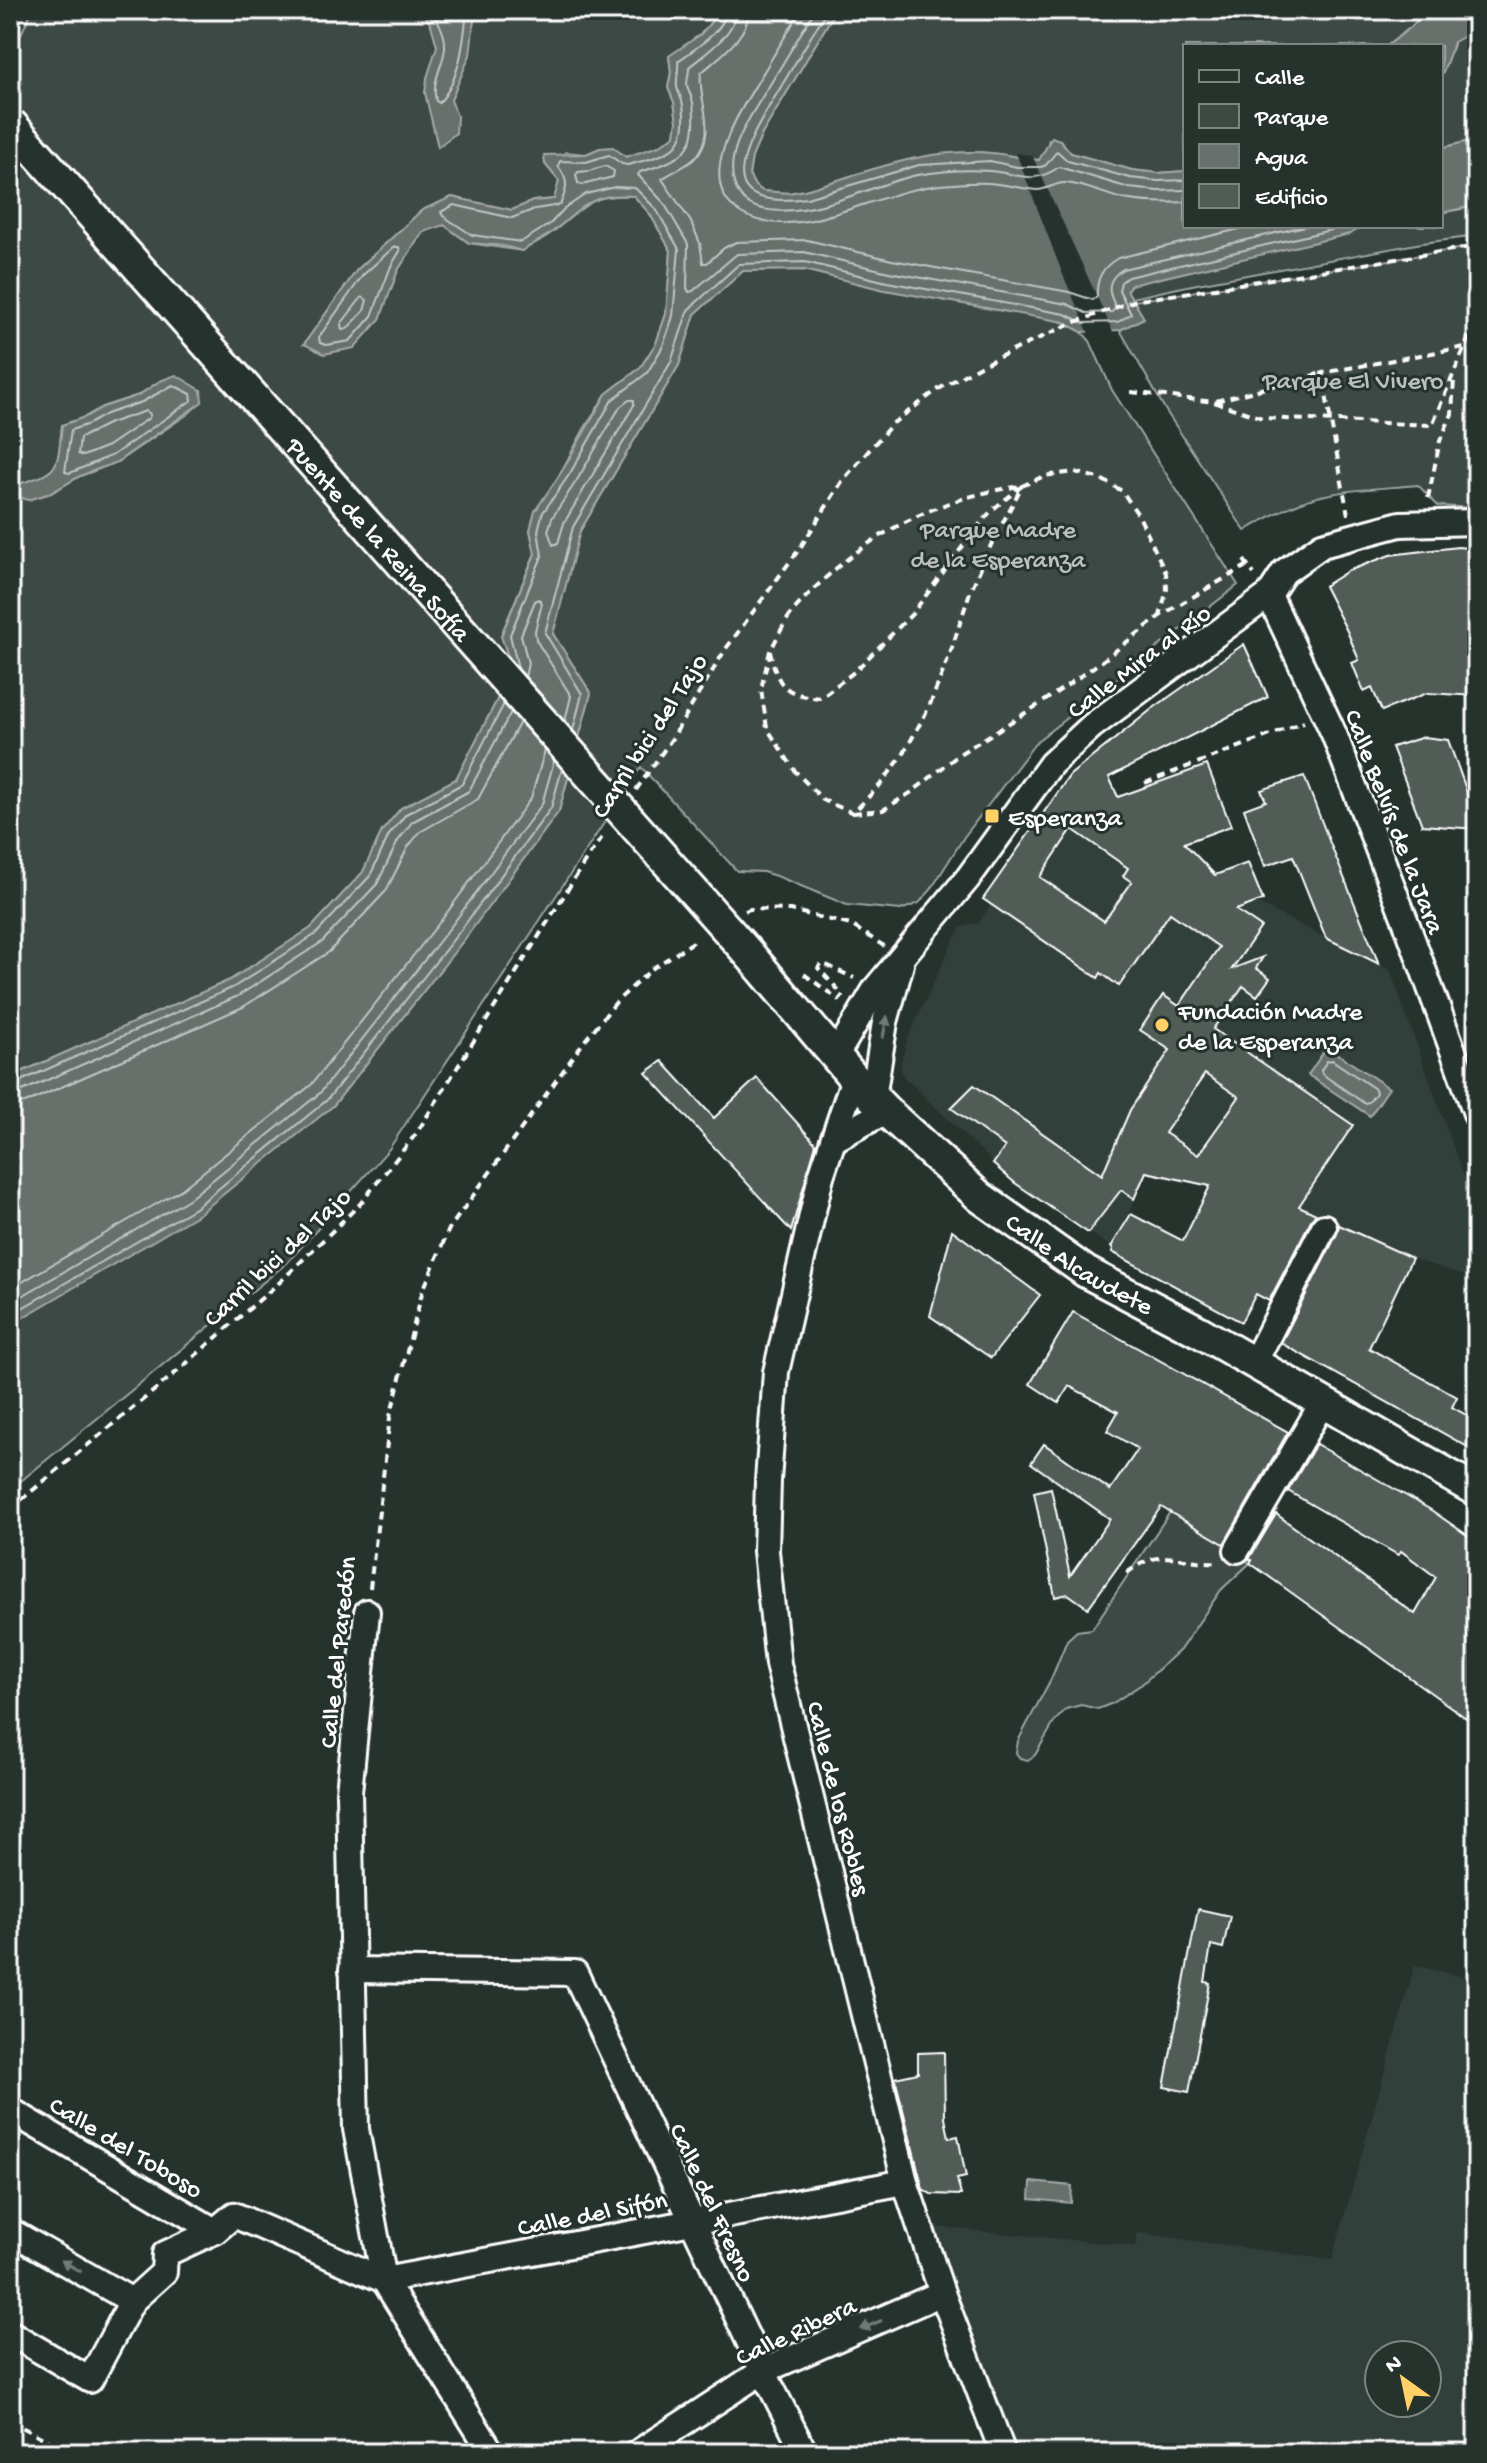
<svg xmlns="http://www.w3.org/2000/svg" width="1487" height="2463" font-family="'Gochi Hand',sans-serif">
	<rect width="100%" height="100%" fill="#26332d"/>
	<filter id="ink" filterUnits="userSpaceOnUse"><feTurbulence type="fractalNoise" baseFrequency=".0125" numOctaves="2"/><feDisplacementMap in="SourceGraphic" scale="16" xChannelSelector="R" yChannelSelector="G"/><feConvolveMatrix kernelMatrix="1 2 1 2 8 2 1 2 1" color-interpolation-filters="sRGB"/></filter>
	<g filter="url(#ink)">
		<g fill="#333f3a" fill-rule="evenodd">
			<path d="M1070,775L1236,893L1390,970L1477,1213V1280L1412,1258L1365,1238L1286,1200L1146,1173L1113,1248L1015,1183L906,1079L902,1073L901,1062L908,1038L952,943L961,928L970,924H978L991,904L983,899Z"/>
			<path d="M1415,1965L1477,1981V2453H1015L934,2227L1136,2246L1138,2233L1332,2260ZM1379,2355H1427V2403H1379Z"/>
		</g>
		<g fill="#3e4944" stroke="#9ea4a2" stroke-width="2">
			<path d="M32,10H721L701,34L669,57L671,72L668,88L674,102L677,121L675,135L659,146L626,157L600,148L586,154L566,152L545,164L559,181L555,199L533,201L512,210L452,197L422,210L357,270L304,344L380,319L398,270L423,232L444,225L469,243L522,251C533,244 545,238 555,230C587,205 589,194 634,196L650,214L671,251L666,314L656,343L640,368L606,394L584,429L530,530L535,553L501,635L511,665L498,698L456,779L401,808L382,831L363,872L311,928L230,980L10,1077V494L28,500L51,493L80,476L117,462L188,414L202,401L160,381L139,395L102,407L85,417L62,425C57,470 61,472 15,485L10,479V58Z"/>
			<path d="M836,10H1427L1411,27L1387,46H1185V171L1158,173L1132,170L1071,153L1060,140L1049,139L1046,151L1039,160C1022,159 1006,154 989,153C926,148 865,173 805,190L789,193L763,191L755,186L749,175L752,157L762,134Z"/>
			<path d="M1477,29V139L1441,148V77L1454,42Z"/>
			<path d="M1477,206V236L1422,243L1192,285L1132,298L1062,322L1082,332L1090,341L1112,390L1238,585L1037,741L964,837L930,891L919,903L901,910L847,905L779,877L763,872L737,871L641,767L389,1149L288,1262L10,1490V1325L333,1106L467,936L559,811L591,693L553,634L580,531L679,365L695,314L743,271L804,270L885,290L965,298L1230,226H1441V213Z"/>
			<path d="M1477,246V508L1438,506L1418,485C1390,488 1359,488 1331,494C1300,499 1271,515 1245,531L1166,411L1120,330L1143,318L1134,301Z"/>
			<path d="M1170,1512L1226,1545L1250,1563L1221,1590L1180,1650L1142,1684L1113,1703L1098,1709L1081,1705L1066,1709L1055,1721L1035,1755L1028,1760L1020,1758L1016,1753L1018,1741L1052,1677L1067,1640L1077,1631L1092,1629Z"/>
		</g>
		<g fill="#67706c" stroke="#a4a9a7" stroke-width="2">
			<path d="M422,10H475V12L470,55L451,100L457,116L456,133L438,147L425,93L427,78L437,46L431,25Z"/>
			<path d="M721,10H836L762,134L752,157L749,175L755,186L763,191L789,193L805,190C867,172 926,147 991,153C1008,154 1022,159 1039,160L1052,137L1060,140L1071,153L1132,170L1158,173L1185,171V226H1364L1350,234L1131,285L1127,290L1144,318L1120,330L1082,332L1064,322L885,290L804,270L743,271L695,314L679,365L580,531L553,634L591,693L559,811L467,936L333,1106L199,1214L10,1325V1077L230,980L311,928L363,872L382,831L401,808L456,779L498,698L511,665L501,636L535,554L530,530L535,511L562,471L606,394L640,368L656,343L666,314L671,251L650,214L634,196C591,193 586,205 555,230C545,238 533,244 522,251L503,246L469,243L444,225L423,232L398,270L380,319L354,348L324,354L304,344L357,270L422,210L452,197L512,210L533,201L554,199L559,181L545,164L544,155L586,154L600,148L613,147L626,157L659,146L675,135L677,121L674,102L668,88L671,72L669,56L701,34Z"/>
			<path d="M1427,10H1477V29L1454,42L1441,77V46H1387L1411,27Z"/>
			<path d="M1477,139V205L1441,213V148Z"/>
			<path d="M176,375L201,390L202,402L117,462L80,476L51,493L28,500L10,494V479L15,485C61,472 57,470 62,425L85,417L103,407L139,395L160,381Z"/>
			<path d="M1327,1047L1389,1088L1370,1116L1308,1075Z"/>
			<path d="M1031,2182L1072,2186L1071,2203L1030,2199Z"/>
		</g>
		<path fill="#26332d" d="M1016,153L1032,155L1114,334H1089L1063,275Z"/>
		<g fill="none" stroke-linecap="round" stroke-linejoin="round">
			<g stroke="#c2c6c4" stroke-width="2">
				<path d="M431,10C438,20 446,35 445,48C443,67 431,81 436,101L439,103C460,80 464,41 467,10"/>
				<path d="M737,10C735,34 706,53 689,67C689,73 687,80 687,85C688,91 692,97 693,103C699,151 683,159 640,172L638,175L664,203L688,244L687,288L689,292L693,291L737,254L804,252L889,272L1067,304L1086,313L1112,312L1116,307C1107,292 1106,279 1123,269L1305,226"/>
				<path d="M749,10C748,38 720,56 701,73C697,101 720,133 694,159C684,168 671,172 662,179L691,222L700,243L703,263H707L724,248L736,242L807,240L892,260L1069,292L1093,300L1097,297C1096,279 1102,267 1118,258L1252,226"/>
				<path d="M801,10C787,33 774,55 760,78C740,112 691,182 741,213C761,225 790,225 812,220C860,209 903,186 953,184C965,183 978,182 989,183C1006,184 1021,189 1037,190C1048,190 1056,182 1066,183C1086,185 1105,195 1124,199C1144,203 1165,203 1185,202"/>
				<path d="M815,10C801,33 788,55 774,78C756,109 716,157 739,194C749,211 776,212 794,210C836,206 876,184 917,175C940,171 967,169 990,171C1019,173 1032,186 1059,167L1129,188L1158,191L1185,190"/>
				<path d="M827,10C811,37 795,63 779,90C749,140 702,213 807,198L919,165L990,161L1017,167H1041L1046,165L1057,151L1068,161L1130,178L1158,181L1185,180"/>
				<path d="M605,166L614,171L613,177L582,185L578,183L576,175L578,172L589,171Z"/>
				<path d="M394,247H399L400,251L391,266L372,316L350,341L326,345L320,343L319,337L363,275Z"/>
				<path d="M362,297L367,300L364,311L347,329L342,330L341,324Z"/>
				<path d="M173,385L191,394L192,400L113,455L70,473L65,472L71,430L89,424L106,414L142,402Z"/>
				<path d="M629,400H634V405L564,523L558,543L553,545L548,531L552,518L577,480L620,407Z"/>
				<path d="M146,411L150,414L149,418L108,446L83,456L78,454L80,438L110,423Z"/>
				<path d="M518,668L510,635L542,556L538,531L542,514L569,475L612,400L647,373L663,346L673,316L679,249L656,209L635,188L615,187L586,194L564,209L550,224L521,242L472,235L443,216L441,212L454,205L512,218L535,209L560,205C568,187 569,181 558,166L560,161L586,162L609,155L622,164L628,165C667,154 690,152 683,105C682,98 678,93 677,87C676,79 679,69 678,61C694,49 724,32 727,10"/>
				<path d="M525,677L528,663L521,635L535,601L539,599L542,603L535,631L536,640L571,696L565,721"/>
				<path d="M573,730L582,694L545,633L573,527L671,362L688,310L739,264L805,262L887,282L1065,314L1084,323L1118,322L1131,314L1119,290L1121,282L1128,277L1348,226"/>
				<path d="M1332,1060L1375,1089L1376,1093L1369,1102L1364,1103L1322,1074L1321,1070L1327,1061Z"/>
				<path d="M10,1083H16L234,987L316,934L370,876L389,835L406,814L462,784L504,704"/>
				<path d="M10,1093L20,1092L238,996L322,942L377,884L398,841L412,822L469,791L511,712"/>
				<path d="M10,1105L25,1103L243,1007L329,952L386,891L408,847L420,832L478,799L520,722"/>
				<path d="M10,1289L182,1189L311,1085L443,918L531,798L545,750"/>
				<path d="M10,1303L189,1199L320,1093L452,925L542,804L554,761"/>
				<path d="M10,1315L195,1208L327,1100L460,931L551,808L562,769"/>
			</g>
		</g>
		<g fill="#515c57" stroke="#fff" stroke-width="2" fill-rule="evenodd">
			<path d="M1458,547L1477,549V696L1427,693L1382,711L1372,688L1364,692L1352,663L1359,660L1347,631L1324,586L1348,571L1390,555Z"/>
			<path d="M1244,644L1268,697L1109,777L1118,797L1207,765L1231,826L1184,843L1215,875L1248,863L1263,900L1236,910L1261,927L1232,969L1263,957L1256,968L1270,978L1257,996L1243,986L1213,1029L1353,1125L1299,1206L1316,1214L1311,1220L1269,1301L1256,1294L1241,1322L1112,1252L1113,1248L1111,1247L1131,1214L1183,1241L1210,1186L1146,1172L1134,1199L1121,1190L1088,1233L1015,1183L993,1164L1005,1147L951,1108L974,1085L1102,1175L1130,1110L1170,1050L1140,1030L1163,995L1179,1006L1219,947L1170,913L1119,986L1101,973L1098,978L983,899L1070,775L1152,709ZM1072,829L1128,868L1123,876L1132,882L1104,921L1040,877ZM1205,1074L1239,1097L1198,1155L1165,1133Z"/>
			<path d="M1424,737L1448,740L1477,819V829L1422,825L1392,747Z"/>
			<path d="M1304,776L1330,843L1379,964L1326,938L1293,856L1265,866L1244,809L1266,801L1261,790Z"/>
			<path d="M662,1061L714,1118L757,1078L816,1144L791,1231L646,1073Z"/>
			<path d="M1339,1225L1412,1258L1369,1348L1457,1397L1452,1407L1477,1421V1452L1281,1343L1337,1234Z"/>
			<path d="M952,1230L1040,1295L991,1358L930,1316Z"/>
			<path d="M1073,1312L1288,1432L1224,1544L1161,1507L1088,1608L1068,1594L1055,1597L1034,1492L1051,1488L1070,1576L1110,1519L1031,1463L1044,1444L1110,1490L1138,1449L1107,1431L1118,1412L1069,1386L1059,1403L1030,1384Z"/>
			<path d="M1316,1444L1431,1510L1477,1542V1688L1466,1718L1250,1563L1252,1560L1249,1559L1276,1514L1415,1614L1436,1577L1401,1551L1398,1555L1288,1491Z"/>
			<path d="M1198,1909L1230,1916L1223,1948L1211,1945L1205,1982L1210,1983L1189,2092L1164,2087Z"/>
			<path d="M944,2052L945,2118L949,2138L958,2136L966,2177L957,2179L961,2195L931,2194L923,2189L895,2078L918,2073V2053Z"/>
		</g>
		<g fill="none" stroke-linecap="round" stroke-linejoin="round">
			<defs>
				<g id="minor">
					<path d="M1269,595L1334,734L1407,925L1477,1116"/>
					<path d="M835,1057L876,988L968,878L1051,764L1092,726L1269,595L1284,572L1322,545L1400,524L1477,522"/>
					<path d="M854,1078L821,1176L776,1372L768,1481L766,1551L778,1664L905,2182L942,2293L1003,2453"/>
					<path d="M873,1098L885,1022L901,964"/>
					<path d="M833,1140L886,1111"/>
					<path d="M1254,1363L1324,1227"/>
					<path d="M1237,1550L1323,1402"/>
					<path d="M367,1612L349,1792L356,2129L384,2280L492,2453"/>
					<path d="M352,1970L575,1973L763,2371L805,2453"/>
					<path d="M10,2110L215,2231"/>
					<path d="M10,2231L132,2301"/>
					<path d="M384,2280L905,2182"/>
					<path d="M10,2333L90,2380L132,2301L164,2272L165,2254L215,2231L234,2215L384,2280"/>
					<path d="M637,2453L763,2371L942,2293"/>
				</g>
				<g id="major">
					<path id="s1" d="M749,954L854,1078L886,1111L980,1197L1086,1272L1200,1332L1477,1491"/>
				</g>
			</defs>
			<use href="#minor" stroke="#fff" stroke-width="30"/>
			<use href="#major" stroke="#fff" stroke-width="36"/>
			<g stroke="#fff" stroke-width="4" stroke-dasharray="8 6" stroke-linecap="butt">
				<path d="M1131,392L1214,402L1262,418L1432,425L1470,335H1477"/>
				<path d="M1216,401L1322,373"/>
				<path d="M1022,486L992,510L975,530L912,614L854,672L820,698C783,694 778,686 770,651C778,637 785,620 795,609C856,540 931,498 1022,486Z"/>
				<path d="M1428,498L1440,441L1452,414L1454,379"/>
				<path d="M1348,515L1322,373L1465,347"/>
				<path d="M1244,560L1254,574"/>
				<path d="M770,651L761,689L767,728L795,771L823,800L853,813L880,785L903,755L929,707L950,654L970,592L991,545L1022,486L1044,476L1075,472L1101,479L1122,491L1139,516L1166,573L1167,589L1160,616"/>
				<path d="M1145,783L1304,722"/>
				<path d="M636,790L673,737L725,650L800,548L843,480L892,424L937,390L980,366L1070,324L1134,301L1477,246"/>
				<path d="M853,813L883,810L912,792L961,753L1043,702L1105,659L1160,616L1248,565"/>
				<path d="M745,911L750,909L790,910L851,925L884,946"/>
				<path d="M804,974L839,1000L843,995L818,968L822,963L854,978"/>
				<path d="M10,1509L173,1375L280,1282L360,1204L416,1134L586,860L605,833"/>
				<path d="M1127,1573C1164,1544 1180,1564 1219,1562"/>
				<path d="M370,1588L390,1417L422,1293L449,1229L586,1039L617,1001L653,968L698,939"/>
				<path d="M10,2421L72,2453"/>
			</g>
			<use href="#minor" stroke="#26332d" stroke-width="24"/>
			<use href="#major" stroke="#26332d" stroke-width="30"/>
			<defs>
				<g id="major-bridge">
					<path id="s2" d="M10,123L749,954"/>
				</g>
			</defs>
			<use href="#major-bridge" stroke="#fff" stroke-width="36" stroke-linecap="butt"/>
			<use href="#major-bridge" stroke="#26332d" stroke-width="30"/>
		</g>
		<defs><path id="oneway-solid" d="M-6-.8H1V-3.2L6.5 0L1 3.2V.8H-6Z" transform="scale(2)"/></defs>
		<g fill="#727a76">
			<use href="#oneway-solid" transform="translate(885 1027) rotate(-79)"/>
			<use href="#oneway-solid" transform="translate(71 2266) rotate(-150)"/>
			<use href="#oneway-solid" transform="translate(871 2325) rotate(157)"/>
		</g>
	</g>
	<g fill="#ffd166" stroke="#26332d" stroke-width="3">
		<rect x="984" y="808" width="16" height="16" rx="4"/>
		<circle cx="1162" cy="1025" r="8"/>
	</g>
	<g text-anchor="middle" stroke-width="6" stroke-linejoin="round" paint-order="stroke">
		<g font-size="26" fill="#bbbfbe" stroke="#26332d">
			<text x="1353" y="388">Parque El Vivero</text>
			<text x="998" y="537">Parque Madre<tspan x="998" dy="30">de la Esperanza</tspan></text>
		</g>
		<g font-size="26" fill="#fff" stroke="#26332d">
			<text dy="9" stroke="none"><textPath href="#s2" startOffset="556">Puente de la Reina Sofía</textPath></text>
			<text transform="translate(1138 660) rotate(-37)" y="9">Calle Mira al Río</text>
			<text transform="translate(648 735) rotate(-57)" y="9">Carril bici del Tajo</text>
			<text transform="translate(1396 821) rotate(69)" y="9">Calle Belvís de la Jara</text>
			<text transform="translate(276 1256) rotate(-43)" y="9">Carril bici del Tajo</text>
			<text dy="9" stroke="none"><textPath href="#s1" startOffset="456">Calle Alcaudete</textPath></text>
			<text transform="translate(336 1652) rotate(-84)" y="9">Calle del Paredón</text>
			<text transform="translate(840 1798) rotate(76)" y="9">Calle de los Robles</text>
			<text transform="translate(127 2146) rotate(31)" y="9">Calle del Toboso</text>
			<text transform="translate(714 2202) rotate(65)" y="9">Calle del Fresno</text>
			<text transform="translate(592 2212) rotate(-11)" y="9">Calle del Sifón</text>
			<text transform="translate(795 2330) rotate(-25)" y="9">Calle Ribera</text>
		</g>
		<g font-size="26" fill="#fff" stroke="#26332d" text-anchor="start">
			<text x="1008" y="825">Esperanza</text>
			<text x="1178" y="1019">Fundación Madre<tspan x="1178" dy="30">de la Esperanza</tspan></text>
		</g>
	</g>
	<rect width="1487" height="2463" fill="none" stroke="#26332d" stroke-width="40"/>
	<rect x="20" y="20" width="1447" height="2423" fill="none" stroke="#fff" stroke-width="3" filter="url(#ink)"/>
	<rect x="1183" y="44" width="260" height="184" fill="#26332d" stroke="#7d8581" stroke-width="2"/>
	<rect x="1199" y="70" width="40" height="12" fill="#26332d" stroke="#7d8581" stroke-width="2"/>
	<text x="1255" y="84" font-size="24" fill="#ffffff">Calle</text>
	<rect x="1199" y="104" width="40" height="24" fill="#3e4944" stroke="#7d8581" stroke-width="2"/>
	<text x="1255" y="124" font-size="24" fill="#ffffff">Parque</text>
	<rect x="1199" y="144" width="40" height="24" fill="#67706c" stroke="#7d8581" stroke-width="2"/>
	<text x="1255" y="164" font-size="24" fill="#ffffff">Agua</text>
	<rect x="1199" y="184" width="40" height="24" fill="#515c57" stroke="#7d8581" stroke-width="2"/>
	<text x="1255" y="204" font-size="24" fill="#ffffff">Edificio</text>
	<g transform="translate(1403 2379) rotate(327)"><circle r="38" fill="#26332d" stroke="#7d8581" stroke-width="2"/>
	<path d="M0-6L14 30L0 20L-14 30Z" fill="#ffd166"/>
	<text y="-12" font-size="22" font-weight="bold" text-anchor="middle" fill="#ffffff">N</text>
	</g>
</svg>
